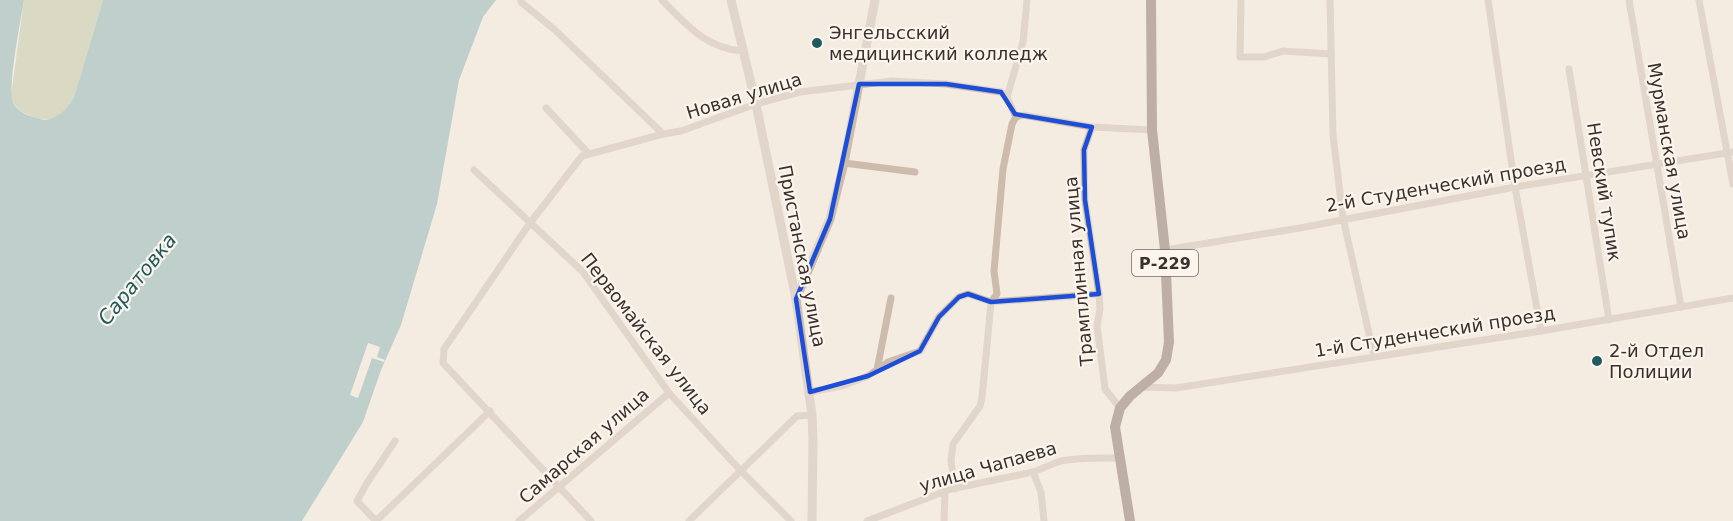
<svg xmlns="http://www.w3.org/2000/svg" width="1733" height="521" font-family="'DejaVu Sans',sans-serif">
	<rect width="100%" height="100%" fill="#f4ebe1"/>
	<path fill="#b8c4a0" d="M24,0H103L74,97C62,118 50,126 26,114C18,110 13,104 11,96Z"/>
	<path fill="#7fb0b2" d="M0,0H24C21,19 7,89 13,102C18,114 34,118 45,120C59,118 67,109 74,97L103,0H496L483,17L459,80L437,204L401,325L381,370L363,422L302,521H0Z"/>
	<path fill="#f4ebe1" d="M368,343L380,347L377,357L385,360L384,362L372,358L358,398L350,395Z"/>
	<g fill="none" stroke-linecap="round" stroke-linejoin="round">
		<g stroke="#cdbbac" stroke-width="7">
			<path d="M662,0C686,24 705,48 742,51"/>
			<path d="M1241,0L1240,57H1264L1283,51L1331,54"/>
			<path d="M1330,0L1333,135L1343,218L1374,356"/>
			<path d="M1488,0L1515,187L1541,331"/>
			<path d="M1629,0L1681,307"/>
			<path d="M1699,0L1733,184"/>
			<path d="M521,2L555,30L663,134"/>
			<path d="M1569,69L1609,320"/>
			<path d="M1007,97L1023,42L1027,0"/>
			<path d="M546,108L588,153"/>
			<path d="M1092,127L1084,150L1085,200L1099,294L1100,309L1097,326L1105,389L1120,408"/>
			<path d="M844,163L915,172"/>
			<path d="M474,170L583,272L669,393L741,471L791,521"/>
			<path d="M1165,250L1300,228L1515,187L1733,152"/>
			<path d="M877,370L891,298"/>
			<path d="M1142,387L1176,388L1541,331L1733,298"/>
			<path d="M810,392L842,386L868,376L888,362L920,351L939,317L959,297L968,294L991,302L1099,294"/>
			<path d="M1033,472L1041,492L1044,521"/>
			<path d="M955,489L951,461L953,444L980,406L982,398L991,302L997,294L994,271L1003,169L1012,124L1016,117"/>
			<path d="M376,521L490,411"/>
			<path d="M376,521L357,501L367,483L395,441"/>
			<path d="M519,521L669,393"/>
			<path d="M591,521L443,363L444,349L530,223L582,156L663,134L681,131L756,104L800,92L892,81L946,84L1001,92L1007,97L1016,117L1023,115L1092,127L1152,130"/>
			<path d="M689,521L797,416L812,415"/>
			<path d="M867,521L951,489L1033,472C1042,469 1051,464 1061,461C1080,457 1101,458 1120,458"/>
			<path d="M944,521L945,492"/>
		</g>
		<g stroke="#cdbbac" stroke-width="9">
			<path d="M731,0L756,104L796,299L812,415L813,440L812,521"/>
			<path d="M796,299L830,219L844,163L875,0"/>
		</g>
		<path stroke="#7d675c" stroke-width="10" d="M1130,521L1115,427L1120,408L1130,396L1158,373L1166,360L1169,342L1165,250L1152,130L1151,0"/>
	</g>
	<path d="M0 0H1733V521H0ZM859,84H946L1001,92L1015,114L1092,127L1084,150L1085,200L1099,294L991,302L968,294L959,297L939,317L920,351L868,376L810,392L796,299L830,219Z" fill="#f4ebe1" fill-opacity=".55" fill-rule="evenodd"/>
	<path fill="none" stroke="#1d4ed8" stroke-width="4.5" stroke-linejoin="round" d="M859,84H946L1001,92L1015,114L1092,127L1084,150L1085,200L1099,294L991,302L968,294L959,297L939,317L920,351L868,376L810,392L796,299L830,219Z"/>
	<g fill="#1f5a5e" stroke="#fbf5ee" stroke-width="2">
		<circle cx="817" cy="43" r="6"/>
		<circle cx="1597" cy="361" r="6"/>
	</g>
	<g text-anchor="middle" stroke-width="4.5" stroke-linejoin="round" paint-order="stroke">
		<rect fill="#fbf5ee" stroke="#756b66" stroke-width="1.5" x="1132" y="250" width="66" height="26" rx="4.5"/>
		<g font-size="16" font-weight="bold" fill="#3b302b">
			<text x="1165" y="269">Р-229</text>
		</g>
		<g font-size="18" fill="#3b302b" stroke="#fbf5ee" text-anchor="start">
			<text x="829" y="39">Энгельсский<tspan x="829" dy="21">медицинский колледж</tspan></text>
			<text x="1609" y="357">2-й Отдел<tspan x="1609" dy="21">Полиции</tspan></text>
		</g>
		<g font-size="18" fill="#3b302b" stroke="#fbf5ee">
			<text transform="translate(744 96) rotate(-17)" y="6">Новая улица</text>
			<text transform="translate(1669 151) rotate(80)" y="6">Мурманская улица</text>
			<text transform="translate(1446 185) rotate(-10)" y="6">2-й Студенческий проезд</text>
			<text transform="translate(1604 192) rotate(81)" y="6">Невский тупик</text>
			<text transform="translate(802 256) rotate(79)" y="6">Пристанская улица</text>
			<text transform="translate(1079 271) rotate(-95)" y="6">Трамплинная улица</text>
			<text transform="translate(1435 332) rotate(-9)" y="6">1-й Студенческий проезд</text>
			<text transform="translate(646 334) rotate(52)" y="6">Первомайская улица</text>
			<text transform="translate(584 446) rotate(-41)" y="6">Самарская улица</text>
			<text transform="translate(988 467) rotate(-16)" y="6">улица Чапаева</text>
		</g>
		<g font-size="20" font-style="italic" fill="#1f5a5e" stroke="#fbf5ee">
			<text transform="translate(137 279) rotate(-51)" y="7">Саратовка</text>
		</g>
	</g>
</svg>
